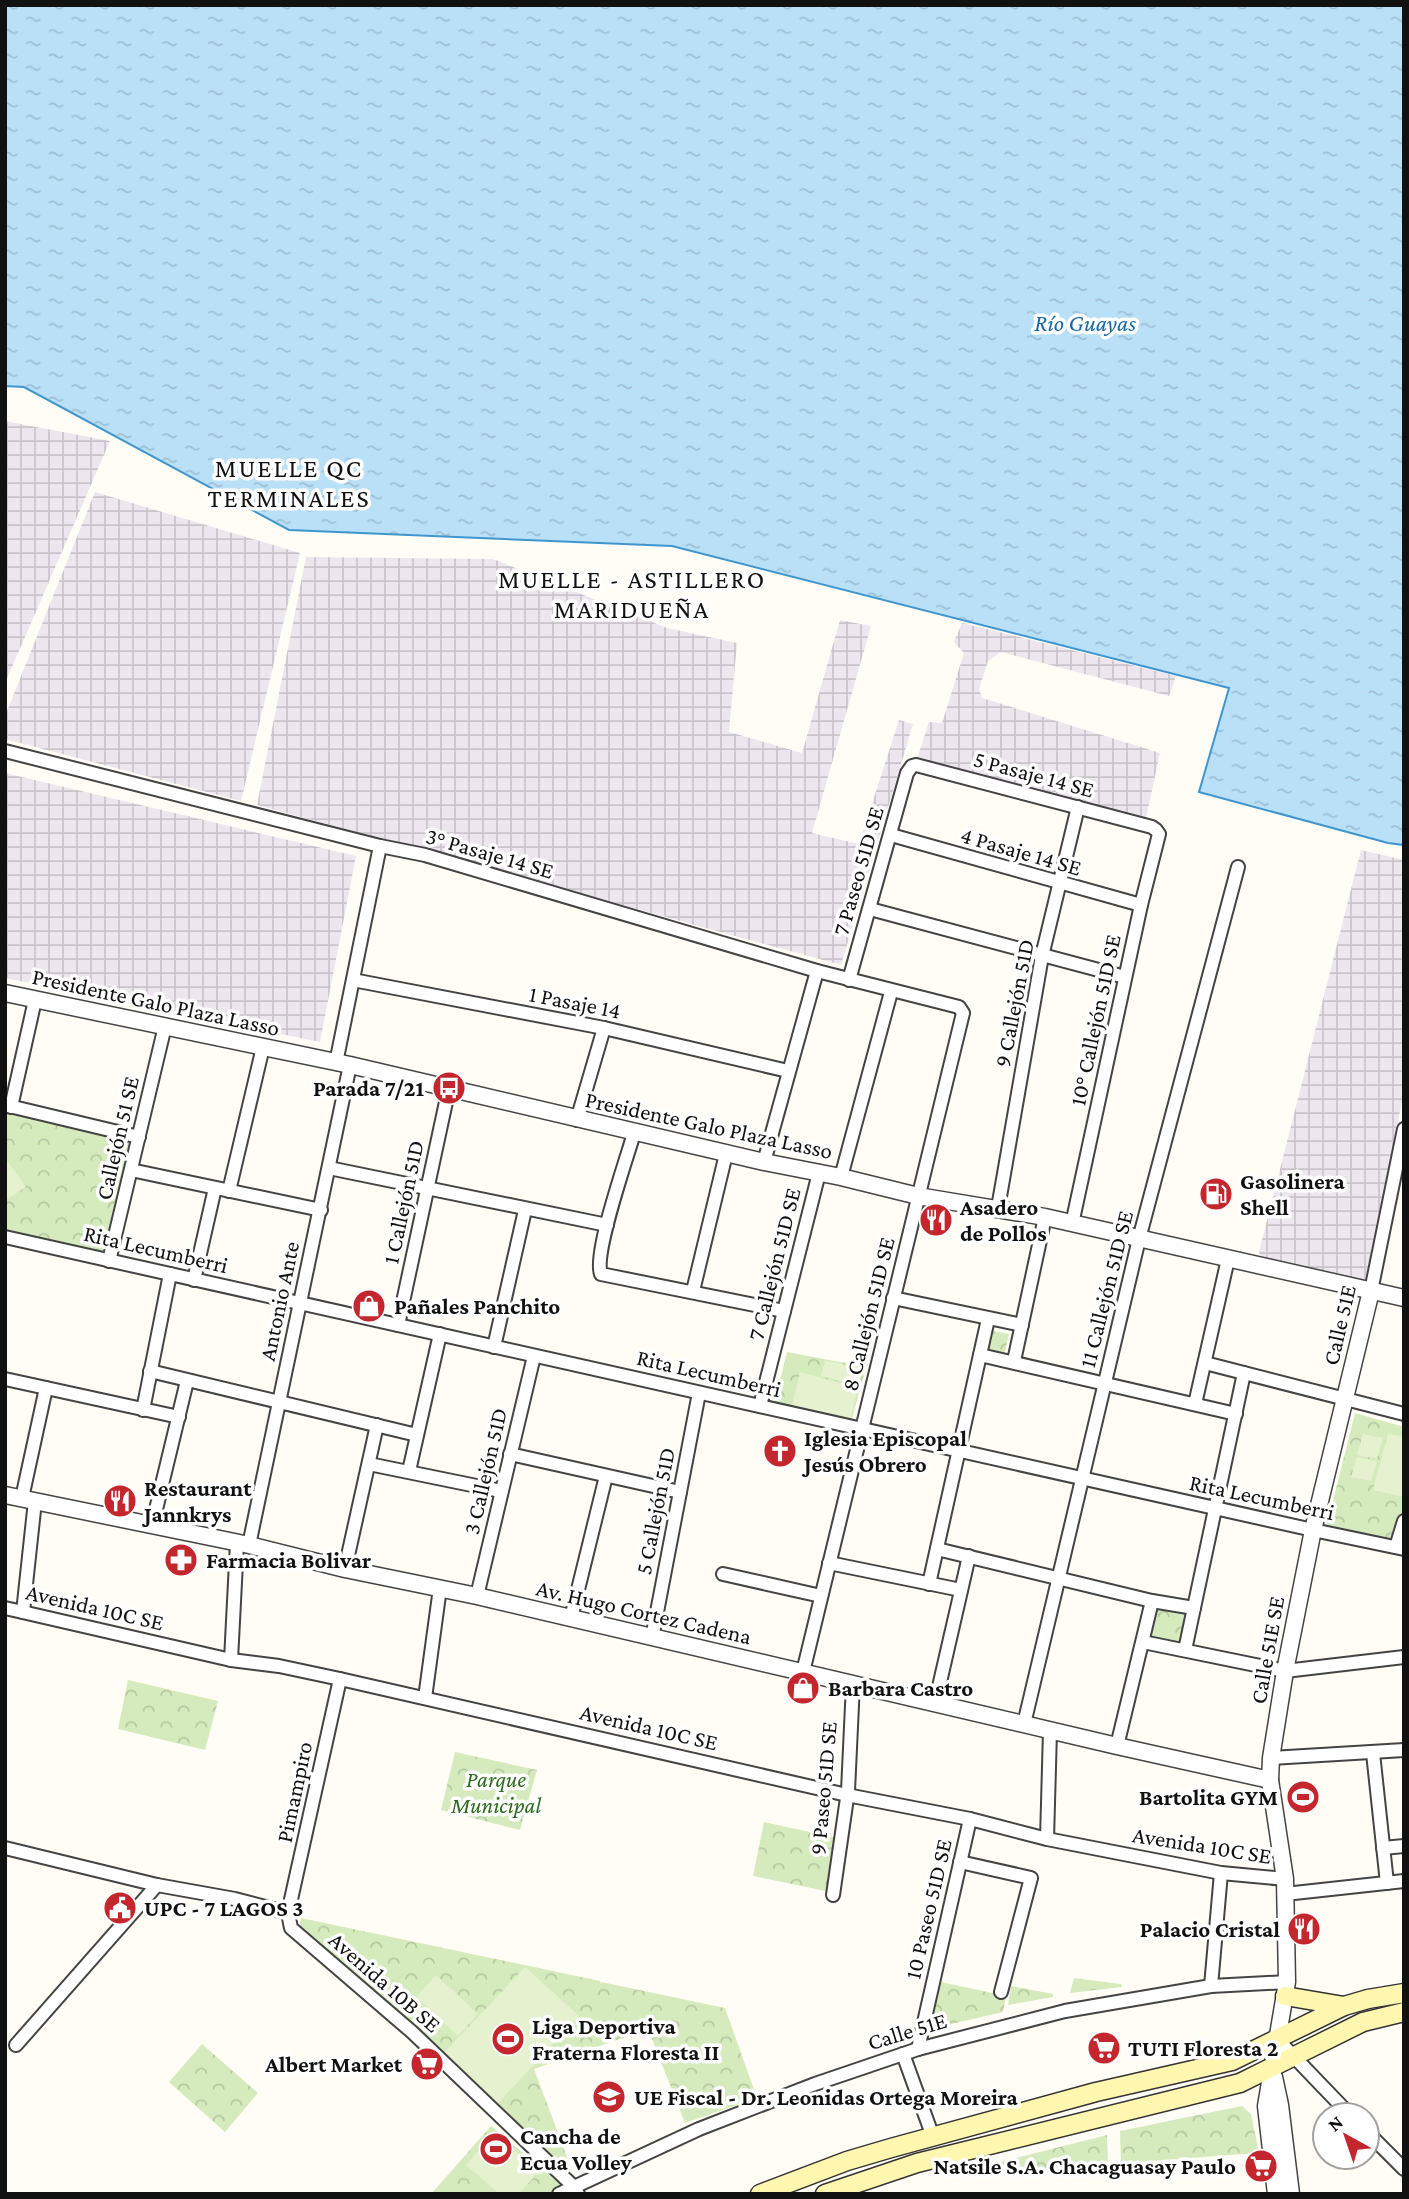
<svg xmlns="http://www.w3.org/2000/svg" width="1409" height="2199" font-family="'Crimson Pro',serif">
	<defs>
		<pattern id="industrial-grid" width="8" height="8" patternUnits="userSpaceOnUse" patternTransform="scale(1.75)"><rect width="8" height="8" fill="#eee6ef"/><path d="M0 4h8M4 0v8" fill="none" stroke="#cbc4cc"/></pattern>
		<pattern id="park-crowns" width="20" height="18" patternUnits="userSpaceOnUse" patternTransform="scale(1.75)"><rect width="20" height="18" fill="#d5ebbd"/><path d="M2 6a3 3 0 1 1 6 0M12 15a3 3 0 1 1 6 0" fill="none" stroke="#b6c8a1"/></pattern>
		<pattern id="water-ripples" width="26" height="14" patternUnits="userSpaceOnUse" patternTransform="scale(1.75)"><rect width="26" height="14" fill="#b9e0f7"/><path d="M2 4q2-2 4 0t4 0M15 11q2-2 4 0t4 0" fill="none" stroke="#9ebfd3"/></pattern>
	</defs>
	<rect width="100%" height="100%" fill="#fffdf5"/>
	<g fill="url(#industrial-grid)">
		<path d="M5,421L110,441L5,683Z"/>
		<path d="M95,492L300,553L241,801L5,739V716Z"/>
		<path d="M306,557L493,559L667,628L737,643L729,732L802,753L840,620L871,626L812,833L859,844L899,720L913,724L841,965L257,805Z"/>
		<path d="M962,623L1176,676L1169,696L1001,652L988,661L979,689L982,698L1160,753L1145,823L917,759L929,722L942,723L964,653L954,642Z"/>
		<path d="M5,773L356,856L320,1042L5,978Z"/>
		<path d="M1361,850L1404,860V1092L1365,1280L1261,1257L1259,1252Z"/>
	</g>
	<g fill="url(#park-crowns)">
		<path d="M5,1111L133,1140L106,1256L5,1232Z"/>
		<path d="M993,1331L1009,1334L1004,1355L988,1352Z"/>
		<path d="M787,1352L866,1367L851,1422L774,1405Z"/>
		<path d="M1355,1413L1404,1427V1507L1394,1541L1327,1525Z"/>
		<path d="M1152,1601L1194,1608L1185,1650L1143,1642Z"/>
		<path d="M128,1680L218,1701L205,1750L118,1729Z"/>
		<path d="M455,1752L537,1770L520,1830L441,1810Z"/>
		<path d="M764,1822L837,1838L830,1892L753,1876Z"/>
		<path d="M301,1918L600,1981V1984L601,1982L725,2008L757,2098L685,2123L648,2029L534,2069L572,2170L569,2171L299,1928Z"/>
		<path d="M1074,1978L1121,1984L1122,1987L1070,1993Z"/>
		<path d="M941,1982L1006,1996L1003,2012L930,2029Z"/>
		<path d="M1011,1986L1053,1994V1997L1008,2005Z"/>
		<path d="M202,2044L258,2093L225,2132L169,2082Z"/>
		<path d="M1242,2106L1251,2114L1259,2153L1121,2163L1120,2131Z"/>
		<path d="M491,2126L562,2186L548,2194H431Z"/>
		<path d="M1107,2135L1108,2165L965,2174L960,2172Z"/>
	</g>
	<g fill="#e6f2cf">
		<path d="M5,1158L26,1187L5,1200Z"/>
		<path d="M825,1361L864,1368L859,1386L821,1376Z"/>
		<path d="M800,1372L858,1388L850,1420L792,1406Z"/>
		<path d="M1363,1434L1383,1438L1377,1459L1357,1455Z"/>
		<path d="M1388,1434L1404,1437L1403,1497L1373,1490Z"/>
		<path d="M1357,1457L1377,1461L1371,1481L1351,1477Z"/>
		<path d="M525,1967L579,2016L497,2104L443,2054Z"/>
		<path d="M436,1975L478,2014L458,2036L416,1997Z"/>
		<path d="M494,2133L539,2171L519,2194H500L466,2165Z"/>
	</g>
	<path fill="url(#water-ripples)" stroke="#3f96cf" stroke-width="2" d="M5,5H1404V845L1388,843L1199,792L1229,688L672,546L289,530L24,387L5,386Z"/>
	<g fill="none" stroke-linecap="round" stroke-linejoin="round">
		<defs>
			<g id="minor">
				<path d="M5,751L380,846L425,855L817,971L959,1007L963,1013L803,1672"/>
				<path d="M891,835L1141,905"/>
				<path d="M870,909L1125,977"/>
				<path d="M353,980L604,1028L788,1071"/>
				<path d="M849,980L907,773L912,766L916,765L1152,827L1156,830L1159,834L1141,905L1072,1224"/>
				<path d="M336,1063L380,846"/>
				<path d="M5,1105L139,1137"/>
				<path d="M11,1107L35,1000"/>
				<path d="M577,1120L604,1028"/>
				<path d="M634,1133C627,1158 593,1254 601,1274L784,1311"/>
				<path d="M764,1162L817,971"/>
				<path d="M329,1168L607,1225"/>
				<path d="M131,1170L321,1210"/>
				<path d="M841,1177L891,992"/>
				<path d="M229,1191L263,1047"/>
				<path d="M998,1208L1042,956L1078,807"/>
				<path d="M5,1237L1313,1530L1404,1549"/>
				<path d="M109,1261L165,1026"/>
				<path d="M194,1280L215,1188"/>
				<path d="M693,1291L726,1154"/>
				<path d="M1371,1291L1404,1129"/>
				<path d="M893,1298L1022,1325"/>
				<path d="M398,1325L449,1088"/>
				<path d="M494,1347L525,1210"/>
				<path d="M980,1355L1236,1414"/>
				<path d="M1014,1361L1045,1217"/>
				<path d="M1205,1363L1404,1414"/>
				<path d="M150,1371L417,1435"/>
				<path d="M5,1379L179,1417"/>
				<path d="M1195,1404L1228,1259"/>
				<path d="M760,1406L819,1173"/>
				<path d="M143,1410L170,1274"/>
				<path d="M510,1454L680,1492"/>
				<path d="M369,1464L501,1491"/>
				<path d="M409,1471L440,1334"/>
				<path d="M22,1498L46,1388"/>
				<path d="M152,1526L187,1381"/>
				<path d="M249,1545L350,1065"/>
				<path d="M1396,1547L1404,1521"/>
				<path d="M937,1549L1152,1601L1194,1608"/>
				<path d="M829,1563L961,1590"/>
				<path d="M345,1569L377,1425"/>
				<path d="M723,1574L821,1596"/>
				<path d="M929,1584L988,1319"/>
				<path d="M477,1596L534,1356"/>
				<path d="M5,1608L231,1660L279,1666L340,1679L847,1795L970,1819L1047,1839L1221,1873L1285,1879"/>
				<path d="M23,1612L35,1501"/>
				<path d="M571,1618L606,1476"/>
				<path d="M652,1638L699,1393"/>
				<path d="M1143,1642L1285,1671L1404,1657"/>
				<path d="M1185,1650L1244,1373"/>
				<path d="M231,1660L237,1543"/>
				<path d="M340,1679L288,1913L291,1928L412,2032L573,2186L578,2194"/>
				<path d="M425,1698L440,1588"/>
				<path d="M935,1704L969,1556"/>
				<path d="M1024,1724L1139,1239L1238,867"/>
				<path d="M1117,1746L1152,1601"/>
				<path d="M1373,1753L1387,1883"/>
				<path d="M1271,1758L1404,1750"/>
				<path d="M1047,1839L1050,1731"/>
				<path d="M5,1848L157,1885L235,1899L288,1913"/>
				<path d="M1383,1848L1404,1846"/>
				<path d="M960,1862L1031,1878L1001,1992"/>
				<path d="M1285,1894L1404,1881"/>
				<path d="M833,1895L848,1791L853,1684"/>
				<path d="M1211,1986L1221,1873"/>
				<path d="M1277,2039L1350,2115"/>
				<path d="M16,2045L157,1885"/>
				<path d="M918,2049L970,1819"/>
				<path d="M903,2054L933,2137"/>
				<path d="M1367,2132L1404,2169"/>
				<path d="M559,2194L699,2129L815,2084L918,2049L1065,2011L1211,1986L1287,1982"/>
			</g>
			<g id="tertiary">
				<path d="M5,993L350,1065L764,1162L841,1177L918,1196L1045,1217L1404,1298"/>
				<path d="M5,1495L249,1545L345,1569L477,1596L1117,1746L1270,1780"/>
				<path d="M1274,2077L1280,2105L1291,2194"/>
				<path d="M1276,2194L1266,2106L1287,1982L1285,1879L1270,1780L1271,1758L1285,1671L1313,1530L1371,1291"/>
			</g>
			<g id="secondary">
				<path d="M1285,1996L1344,2006"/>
				<path d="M760,2194L847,2161L891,2148L1096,2092L1232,2061L1344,2006L1368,1999L1404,1993"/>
				<path d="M825,2194L917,2163L1240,2083L1363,2022L1404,2012"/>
			</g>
		</defs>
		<use href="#minor" stroke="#444" stroke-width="16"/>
		<use href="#tertiary" stroke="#444" stroke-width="19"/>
		<use href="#secondary" stroke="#333" stroke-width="21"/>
		<use href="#minor" stroke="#fff" stroke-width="12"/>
		<use href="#tertiary" stroke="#fff" stroke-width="16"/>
		<use href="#secondary" stroke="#fff6b0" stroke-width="18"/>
	</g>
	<defs>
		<symbol id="bus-disc" viewBox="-11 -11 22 22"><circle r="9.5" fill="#c4262e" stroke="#fff"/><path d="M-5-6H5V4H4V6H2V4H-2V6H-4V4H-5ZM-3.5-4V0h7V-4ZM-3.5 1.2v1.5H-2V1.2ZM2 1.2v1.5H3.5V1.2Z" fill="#fff"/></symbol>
		<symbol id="fuel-disc" viewBox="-11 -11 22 22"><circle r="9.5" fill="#c4262e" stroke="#fff"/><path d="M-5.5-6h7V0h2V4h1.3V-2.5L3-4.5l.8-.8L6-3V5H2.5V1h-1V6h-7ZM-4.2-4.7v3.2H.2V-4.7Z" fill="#fff"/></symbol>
		<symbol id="restaurant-disc" viewBox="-11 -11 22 22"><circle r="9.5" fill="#c4262e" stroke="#fff"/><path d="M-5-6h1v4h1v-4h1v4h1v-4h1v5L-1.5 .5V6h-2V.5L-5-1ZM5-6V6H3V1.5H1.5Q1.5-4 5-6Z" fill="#fff"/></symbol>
		<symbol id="shop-disc" viewBox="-11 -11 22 22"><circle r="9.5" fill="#c4262e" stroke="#fff"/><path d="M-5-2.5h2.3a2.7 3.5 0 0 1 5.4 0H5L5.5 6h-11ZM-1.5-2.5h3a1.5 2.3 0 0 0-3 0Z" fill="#fff"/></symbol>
		<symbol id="church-disc" viewBox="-11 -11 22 22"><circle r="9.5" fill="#c4262e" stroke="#fff"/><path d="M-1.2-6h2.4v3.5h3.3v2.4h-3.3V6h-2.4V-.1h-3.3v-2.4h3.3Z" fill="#fff"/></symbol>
		<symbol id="pharmacy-disc" viewBox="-11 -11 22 22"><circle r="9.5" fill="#c4262e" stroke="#fff"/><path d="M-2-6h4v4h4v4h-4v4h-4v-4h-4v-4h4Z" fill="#fff"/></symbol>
		<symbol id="stadium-disc" viewBox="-11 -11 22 22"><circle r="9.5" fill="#c4262e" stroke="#fff"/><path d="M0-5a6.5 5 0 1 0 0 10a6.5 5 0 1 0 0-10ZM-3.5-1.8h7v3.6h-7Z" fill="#fff"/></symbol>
		<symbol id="civic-disc" viewBox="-11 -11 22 22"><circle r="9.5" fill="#c4262e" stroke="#fff"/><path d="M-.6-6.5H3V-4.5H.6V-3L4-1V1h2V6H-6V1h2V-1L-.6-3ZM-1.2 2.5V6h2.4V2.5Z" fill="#fff"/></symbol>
		<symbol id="supermarket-disc" viewBox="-11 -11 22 22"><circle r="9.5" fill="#c4262e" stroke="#fff"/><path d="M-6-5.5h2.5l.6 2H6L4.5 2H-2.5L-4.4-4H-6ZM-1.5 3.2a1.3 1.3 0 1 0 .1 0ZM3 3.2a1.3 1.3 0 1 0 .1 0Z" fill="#fff"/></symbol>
		<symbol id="school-disc" viewBox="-11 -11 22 22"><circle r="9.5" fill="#c4262e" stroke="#fff"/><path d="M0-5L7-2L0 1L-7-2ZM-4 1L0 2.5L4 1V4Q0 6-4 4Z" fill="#fff"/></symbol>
	</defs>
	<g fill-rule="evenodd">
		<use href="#bus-disc" x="430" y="1069" width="38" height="38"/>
		<use href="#fuel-disc" x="1197" y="1175" width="38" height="38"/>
		<use href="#restaurant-disc" x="917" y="1201" width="38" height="38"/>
		<use href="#shop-disc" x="350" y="1287" width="38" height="38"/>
		<use href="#church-disc" x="761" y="1432" width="38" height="38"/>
		<use href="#restaurant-disc" x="101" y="1482" width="38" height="38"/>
		<use href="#pharmacy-disc" x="162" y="1541" width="38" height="38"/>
		<use href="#shop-disc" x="784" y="1669" width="38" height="38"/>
		<use href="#stadium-disc" x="1284" y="1778" width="38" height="38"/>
		<use href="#civic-disc" x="101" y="1889" width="38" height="38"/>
		<use href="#restaurant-disc" x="1285" y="1910" width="38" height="38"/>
		<use href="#stadium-disc" x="489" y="2020" width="38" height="38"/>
		<use href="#supermarket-disc" x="1085" y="2029" width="38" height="38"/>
		<use href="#supermarket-disc" x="408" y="2045" width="38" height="38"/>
		<use href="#school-disc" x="590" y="2078" width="38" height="38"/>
		<use href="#stadium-disc" x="477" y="2130" width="38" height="38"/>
		<use href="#supermarket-disc" x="1242" y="2147" width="38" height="38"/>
	</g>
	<g text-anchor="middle" stroke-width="7" stroke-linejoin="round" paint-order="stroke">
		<g font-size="23" fill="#111" stroke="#fff">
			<text transform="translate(1034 774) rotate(15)" y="8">5 Pasaje 14 SE</text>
			<text transform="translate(1021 851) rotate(16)" y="8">4 Pasaje 14 SE</text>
			<text transform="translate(490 853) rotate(16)" y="8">3° Pasaje 14 SE</text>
			<text transform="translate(858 871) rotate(-74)" y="8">7 Paseo 51D SE</text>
			<text transform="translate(156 1002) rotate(12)" y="8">Presidente Galo Plaza Lasso</text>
			<text transform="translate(575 1002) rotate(11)" y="8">1 Pasaje 14</text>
			<text transform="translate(1014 1003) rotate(-79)" y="8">9 Callejón 51D</text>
			<text transform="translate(1095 1020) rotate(-78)" y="8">10° Callejón 51D SE</text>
			<text transform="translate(709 1125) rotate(12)" y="8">Presidente Galo Plaza Lasso</text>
			<text transform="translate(117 1138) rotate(-77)" y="8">Callejón 51 SE</text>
			<text transform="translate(403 1202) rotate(-78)" y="8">1 Callejón 51D</text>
			<text transform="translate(156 1249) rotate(13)" y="8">Rita Lecumberri</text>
			<text transform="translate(774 1264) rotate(-76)" y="8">7 Callejón 51D SE</text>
			<text transform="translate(1106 1289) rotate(-76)" y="8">11 Callejón 51D SE</text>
			<text transform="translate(279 1301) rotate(-78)" y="8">Antonio Ante</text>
			<text transform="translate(868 1314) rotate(-76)" y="8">8 Callejón 51D SE</text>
			<text transform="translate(1339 1325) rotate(-77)" y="8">Calle 51E</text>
			<text transform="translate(709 1373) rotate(13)" y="8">Rita Lecumberri</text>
			<text transform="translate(485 1471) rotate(-77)" y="8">3 Callejón 51D</text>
			<text transform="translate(1262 1497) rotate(12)" y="8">Rita Lecumberri</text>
			<text transform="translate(655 1511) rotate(-79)" y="8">5 Callejón 51D</text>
			<text transform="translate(95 1607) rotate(13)" y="8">Avenida 10C SE</text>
			<text transform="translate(644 1612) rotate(13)" y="8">Av. Hugo Cortez Cadena</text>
			<text transform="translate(1267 1650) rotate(-80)" y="8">Calle 51E SE</text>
			<text transform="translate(649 1727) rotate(13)" y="8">Avenida 10C SE</text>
			<text transform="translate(823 1788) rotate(-85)" y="8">9 Paseo 51D SE</text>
			<text transform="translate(294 1792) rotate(-78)" y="8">Pimampiro</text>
			<text transform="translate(1202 1845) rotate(9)" y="8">Avenida 10C SE</text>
			<text transform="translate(928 1909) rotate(-77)" y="8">10 Paseo 51D SE</text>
			<text transform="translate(385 1982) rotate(41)" y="8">Avenida 10B SE</text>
			<text transform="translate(907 2031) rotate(-17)" y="8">Calle 51E</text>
		</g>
		<g font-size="23" font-weight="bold" fill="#111" stroke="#fff" text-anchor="start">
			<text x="424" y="1096" text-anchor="end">Parada 7/21</text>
			<text x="1240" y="1189">Gasolinera<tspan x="1240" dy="26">Shell</tspan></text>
			<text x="960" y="1215">Asadero<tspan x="960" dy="26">de Pollos</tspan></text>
			<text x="394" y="1314">Pañales Panchito</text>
			<text x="804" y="1446">Iglesia Episcopal<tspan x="804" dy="26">Jesús Obrero</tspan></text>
			<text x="144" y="1496">Restaurant<tspan x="144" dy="26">Jannkrys</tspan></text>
			<text x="206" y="1568">Farmacia Bolivar</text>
			<text x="828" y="1696">Barbara Castro</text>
			<text x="1278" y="1805" text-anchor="end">Bartolita GYM</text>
			<text x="144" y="1916">UPC - 7 LAGOS 3</text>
			<text x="1280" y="1937" text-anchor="end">Palacio Cristal</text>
			<text x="532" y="2034">Liga Deportiva<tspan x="532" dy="26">Fraterna Floresta II</tspan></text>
			<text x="1128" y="2056">TUTI Floresta 2</text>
			<text x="402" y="2072" text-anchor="end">Albert Market</text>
			<text x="634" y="2105">UE Fiscal - Dr. Leonidas Ortega Moreira</text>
			<text x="520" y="2144">Cancha de<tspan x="520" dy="26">Ecua Volley</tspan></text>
			<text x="1236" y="2174" text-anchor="end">Natsile S.A. Chacaguasay Paulo</text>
		</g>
		<g font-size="23" font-style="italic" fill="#2f6b1f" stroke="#fff">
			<text x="496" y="1787">Parque<tspan x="496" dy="26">Municipal</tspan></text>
		</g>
		<g font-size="24" font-style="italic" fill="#1768a6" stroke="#fff">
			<text x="1085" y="331">Río Guayas</text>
		</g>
		<g font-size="26" letter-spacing="2" fill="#111" stroke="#fff">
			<text x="289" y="477">MUELLE QC<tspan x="289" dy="30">TERMINALES</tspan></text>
			<text x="632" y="588">MUELLE - ASTILLERO<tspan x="632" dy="30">MARIDUEÑA</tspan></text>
		</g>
	</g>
	<rect width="1409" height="2199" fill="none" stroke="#111111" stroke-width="14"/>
	<g transform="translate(1346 2136) rotate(320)"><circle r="33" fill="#ffffff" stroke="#a0a0a0" stroke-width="2"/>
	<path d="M0-5L12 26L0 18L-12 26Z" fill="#c4262e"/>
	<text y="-10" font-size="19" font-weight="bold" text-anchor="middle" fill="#111111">N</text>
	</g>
</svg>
